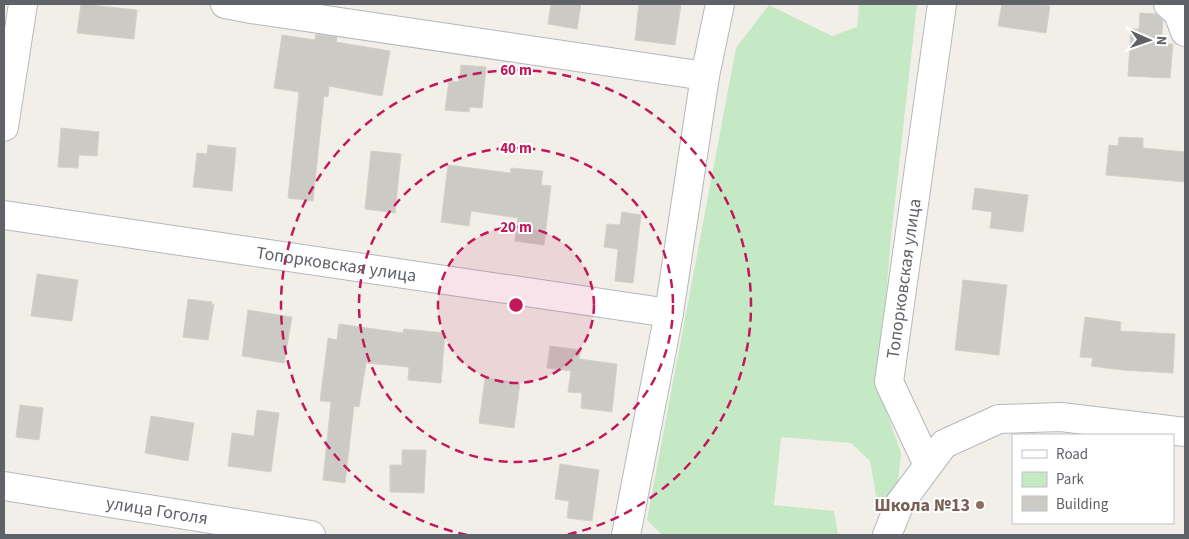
<svg xmlns="http://www.w3.org/2000/svg" width="1189" height="539" font-family="'Source Sans 3',sans-serif">
	<rect width="100%" height="100%" fill="#f1efe8"/>
	<path fill="#c5e8c5" d="M859,4H917L891,237L879,380L888,416L901,453L896,503L880,517L870,461L851,443L781,437L774,505L834,511L838,535H662L647,520L736,48L769,5L832,36L857,27Z"/>
	<g fill="#cccac5" stroke="#d6d1c6">
		<path d="M81,4L137,10L134,39L77,33Z"/>
		<path d="M551,4H581L577,29L548,24Z"/>
		<path d="M639,4H681L675,45L635,40Z"/>
		<path d="M1002,4H1033L1050,6L1046,33L998,26Z"/>
		<path d="M1140,13L1156,14L1163,20L1161,44H1173L1170,78L1128,76L1131,29H1139Z"/>
		<path d="M316,34L337,37L336,42L390,51L382,96L329,86L328,97L324,96L313,201L288,198L299,92L274,88L282,35L315,40Z"/>
		<path d="M461,65L486,67L482,108L470,107L469,112L445,110L449,81L459,82Z"/>
		<path d="M61,128L99,132L97,156L79,155L78,168L58,167Z"/>
		<path d="M1119,137L1143,138V148L1185,152V182L1106,175L1109,145L1118,146Z"/>
		<path d="M208,145L236,148L232,191L193,187L197,153L207,154Z"/>
		<path d="M371,151L401,154L395,213L365,209Z"/>
		<path d="M448,165L510,173L511,168L543,171L541,185L551,186L544,245L515,241L518,218L471,211L469,226L441,222Z"/>
		<path d="M975,188L1028,195L1023,232L990,228L992,212L972,209Z"/>
		<path d="M622,212L641,215L633,283L615,281L618,249L604,247L607,224L620,225Z"/>
		<path d="M37,274L78,280L72,321L31,316Z"/>
		<path d="M963,280L1007,285L999,355L955,350Z"/>
		<path d="M188,299L212,302L211,304H214L208,340L183,337Z"/>
		<path d="M248,310L292,317L284,363L242,356Z"/>
		<path d="M1085,317L1121,322L1120,331L1175,334L1173,373L1122,370L1091,366L1093,358L1080,357Z"/>
		<path d="M339,324L403,333L404,329L445,333L441,383L408,380L409,367L366,363L359,407L354,406L345,483L323,480L331,402L320,401L328,338L337,340Z"/>
		<path d="M550,346L581,350L579,359L617,364L612,412L581,408L582,393L568,392L571,371L547,368Z"/>
		<path d="M485,378L520,383L514,428L479,423Z"/>
		<path d="M20,405L43,408L39,440L16,437Z"/>
		<path d="M257,410L279,413L271,472L228,466L232,433L254,436Z"/>
		<path d="M151,416L194,423L188,461L145,453Z"/>
		<path d="M402,450H426L424,493L390,492V465H402Z"/>
		<path d="M560,464L599,470L592,521L567,518L569,501L555,499Z"/>
	</g>
	<g fill="none" stroke-linecap="round" stroke-linejoin="round">
		<defs>
			<g id="minor">
				<path d="M225,4L251,9L705,76"/>
				<path d="M1168,4L1178,13L1185,32"/>
				<path d="M4,127L23,4"/>
				<path id="s1" d="M4,215L669,313"/>
				<path id="s2" d="M928,465L889,382L942,4"/>
				<path id="s3" d="M4,486L311,535"/>
				<path d="M626,535L669,313L705,76L720,4"/>
				<path d="M887,535L900,503L944,444L999,419L1061,417L1185,432"/>
			</g>
		</defs>
		<use href="#minor" stroke="#b5b8bc" stroke-width="30"/>
		<use href="#minor" stroke="#fff" stroke-width="28"/>
	</g>
	<circle cx="516" cy="305" r="78" fill="#c2185b" fill-opacity=".12"/>
	<g fill="none" stroke="#c2185b" stroke-width="2.5" stroke-dasharray="9 6">
		<circle cx="516" cy="305" r="78"/>
		<circle cx="516" cy="305" r="157"/>
		<path d="M467 535A235 235 0 1 1 565 535"/>
	</g>
	<circle fill="#8d6e63" stroke="#fff" stroke-width="2" cx="980" cy="505" r="5"/>
	<g text-anchor="middle" stroke-width="4" stroke-linejoin="round" paint-order="stroke">
		<g font-size="18" fill="#5f6368" stroke="#fff">
			<text dy="6" stroke="none"><textPath href="#s1" startOffset="336">Топорковская улица</textPath></text>
			<text dy="6" stroke="none"><textPath href="#s2" startOffset="196">Топорковская улица</textPath></text>
			<text dy="6" stroke="none"><textPath href="#s3" startOffset="155">улица Гоголя</textPath></text>
		</g>
		<g font-size="18" font-weight="bold" fill="#785e54" stroke="#fff" text-anchor="end">
			<text x="970" y="511">Школа №13</text>
		</g>
	</g>
	<circle cx="516" cy="305" r="8" fill="#c2185b" stroke="#fff" stroke-width="2.5"/>
	<g font-size="15" text-anchor="middle" font-weight="bold" fill="#c2185b" stroke="#fff" stroke-width="4" stroke-linejoin="round" paint-order="stroke">
		<text x="516" y="75">60 m</text>
		<text x="516" y="153">40 m</text>
		<text x="516" y="232">20 m</text>
	</g>
	<rect width="1189" height="539" fill="none" stroke="#5f6368" stroke-width="10"/>
	<rect x="1012" y="434" width="162" height="90" fill="#ffffff" stroke="#bfc1c3"/>
	<rect x="1022" y="450" width="25" height="8" fill="#ffffff" stroke="#bfc1c3"/>
	<text x="1056" y="459" font-size="15" fill="#5f6368">Road</text>
	<rect x="1022" y="472" width="25" height="15" fill="#c5e8c5" stroke="#bfc1c3"/>
	<text x="1056" y="484" font-size="15" fill="#5f6368">Park</text>
	<rect x="1022" y="496" width="25" height="15" fill="#cccac5" stroke="#bfc1c3"/>
	<text x="1056" y="509" font-size="15" fill="#5f6368">Building</text>
	<g transform="translate(1149 40) rotate(92)" stroke="#ffffff" stroke-width="4" paint-order="stroke">
	<path d="M0-4L9 19L0 12L-9 19Z" fill="#5f6368"/>
	<text y="-8" font-size="14" font-weight="bold" text-anchor="middle" fill="#5f6368">N</text>
	</g>
</svg>
